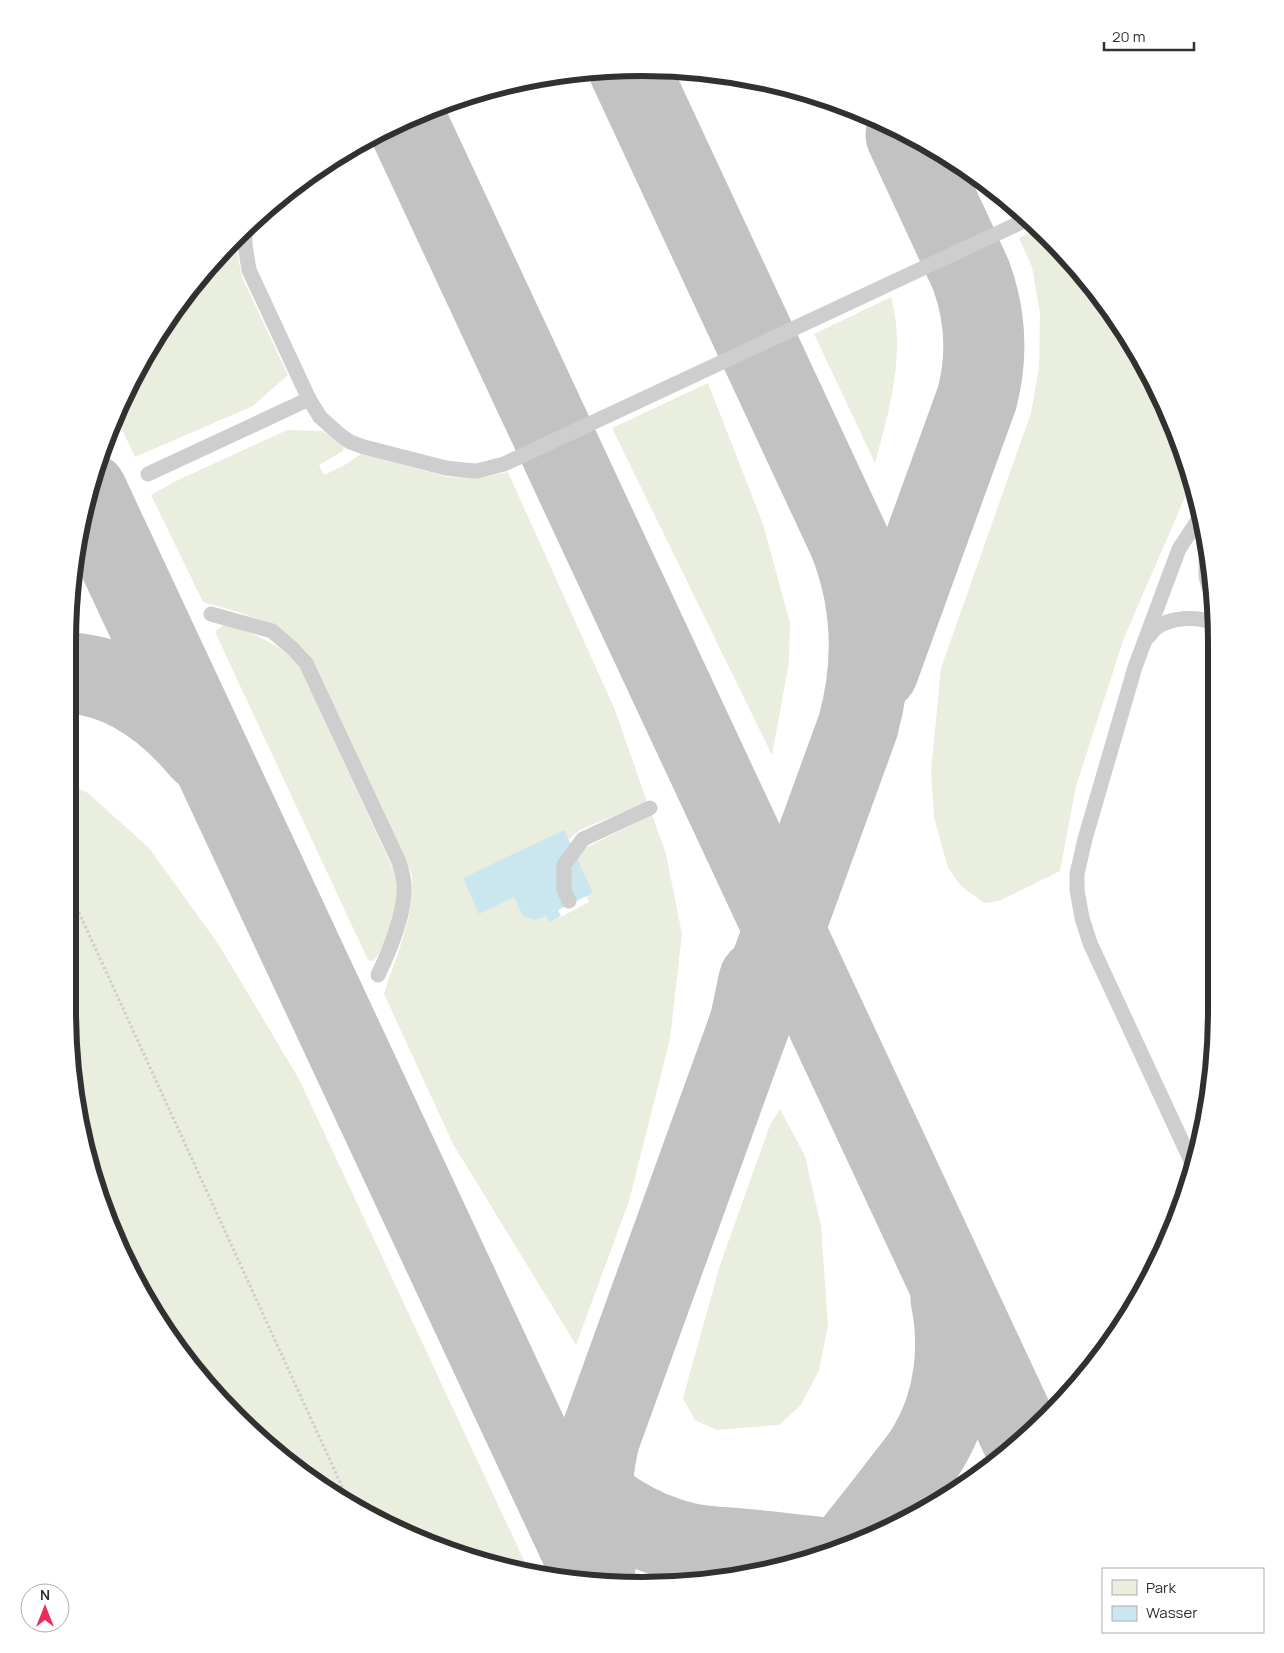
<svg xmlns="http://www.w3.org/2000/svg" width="1284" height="1653" font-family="Manrope,sans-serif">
	<rect width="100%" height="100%" fill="#fff"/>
	<g fill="#eaeede">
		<path d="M1039,228L1048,236L1120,323L1186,457L1192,481L1124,638L1076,786L1060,871L999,901L984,903L961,886L948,868L934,817L931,771L941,668L1031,413L1039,368L1040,313L1032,267L1019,238Z"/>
		<path d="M236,239L238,258L242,277L288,375L253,406L135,457L116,417L127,388L186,293Z"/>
		<path d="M891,297C906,352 890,409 875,463L814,334Z"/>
		<path d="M708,383L763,524L790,623L789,662L772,755L612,428Z"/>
		<path d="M287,430L323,431L344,447L343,451L319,465L324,475L343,466L361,454L448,477L479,478L508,472L615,710L647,802L580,830L567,841L549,896L559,918L589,902C581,881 570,873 581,850L652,815L666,854L682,934L670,1039L629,1201L576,1345L453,1144L384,994C396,956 415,916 412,875L315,665C293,624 244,614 203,602L151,495L176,481Z"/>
		<path d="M225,624C254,634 282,644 301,669L393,869C395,876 398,884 398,892C398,910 386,948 373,961L368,960L215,632Z"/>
		<path d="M68,784L88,793L149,848L219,945L299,1079L529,1571L494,1566L355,1509L236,1417L145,1298L87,1160L68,1011Z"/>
		<path d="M780,1109L805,1156L821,1226L828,1326L819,1370L801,1405L779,1425L716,1430L695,1420L683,1398L720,1265L770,1125Z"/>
	</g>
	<path fill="#cae7ef" d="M564,830L593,893L558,910L561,916L549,922L546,916L535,920L523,916L514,897L479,914L463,878Z"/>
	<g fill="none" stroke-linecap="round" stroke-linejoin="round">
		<g stroke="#c2c2c2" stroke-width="81">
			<path d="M629,69L849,541C873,601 875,664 858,726L746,1034"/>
			<path d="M406,120L1022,1439"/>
			<path d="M87,492L595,1579"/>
			<path d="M878,671L977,398C988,356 986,316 971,275L906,135"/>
			<path d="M69,673C123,676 168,710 202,751"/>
			<path d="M558,1463C593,1501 637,1532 687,1543C701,1546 715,1547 729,1548C758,1550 788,1554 817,1557"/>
			<path d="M857,1540C873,1520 889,1500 904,1480C913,1469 922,1458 929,1446C955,1402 961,1348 951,1299"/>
			<path d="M596,1561C588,1521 590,1480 599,1440L750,1023L759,980"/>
		</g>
		<path stroke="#cecece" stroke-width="3" stroke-dasharray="2.5 2.5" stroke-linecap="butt" d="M68,879L76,906L351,1506"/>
		<g stroke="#cecece" stroke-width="15">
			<path d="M245,229V245L249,270L309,399L320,417L339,434L350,442L364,447L446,468L463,470L477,471L504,464L1028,219"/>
			<path d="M148,474L309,399"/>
			<path d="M1206,544V577L1212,597"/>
			<path d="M211,614L272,631L293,649L306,663L399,862C401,869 404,878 404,885C406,911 389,952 378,975"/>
			<path d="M1147,638C1150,635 1153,631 1156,628C1169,618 1197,615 1212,623"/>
			<path d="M569,901L564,890V865L583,839L650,808"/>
			<path d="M1193,1165L1090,943L1082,918L1077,890V874L1085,839L1135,667L1179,549L1200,517"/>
		</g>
	</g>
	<path d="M0 0H1284V1653H0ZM642 76H642A566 566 0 0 1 1208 642V1011A566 566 0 0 1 642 1577H642A566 566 0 0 1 76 1011V642A566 566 0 0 1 642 76Z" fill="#fff" fill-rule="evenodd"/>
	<path fill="none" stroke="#313131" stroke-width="6" d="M642 76H642A566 566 0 0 1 1208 642V1011A566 566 0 0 1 642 1577H642A566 566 0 0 1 76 1011V642A566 566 0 0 1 642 76Z"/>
	<rect x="1102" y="1568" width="162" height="65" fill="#ffffff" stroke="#adadad"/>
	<rect x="1112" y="1580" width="25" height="15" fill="#eaeede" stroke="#adadad"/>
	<text x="1146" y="1593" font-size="15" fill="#313131">Park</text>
	<rect x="1112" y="1606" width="25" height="15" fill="#cae7ef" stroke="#adadad"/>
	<text x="1146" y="1618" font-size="15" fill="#313131">Wasser</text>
	<g transform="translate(45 1608)"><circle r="24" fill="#ffffff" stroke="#adadad"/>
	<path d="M0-4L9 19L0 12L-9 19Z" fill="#ef2b5d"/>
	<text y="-8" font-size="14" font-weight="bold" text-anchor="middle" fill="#313131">N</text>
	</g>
	<path d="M1104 42v8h90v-8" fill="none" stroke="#313131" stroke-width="2.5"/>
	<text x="1112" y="42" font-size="15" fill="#313131" stroke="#ffffff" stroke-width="4" paint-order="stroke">20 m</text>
</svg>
